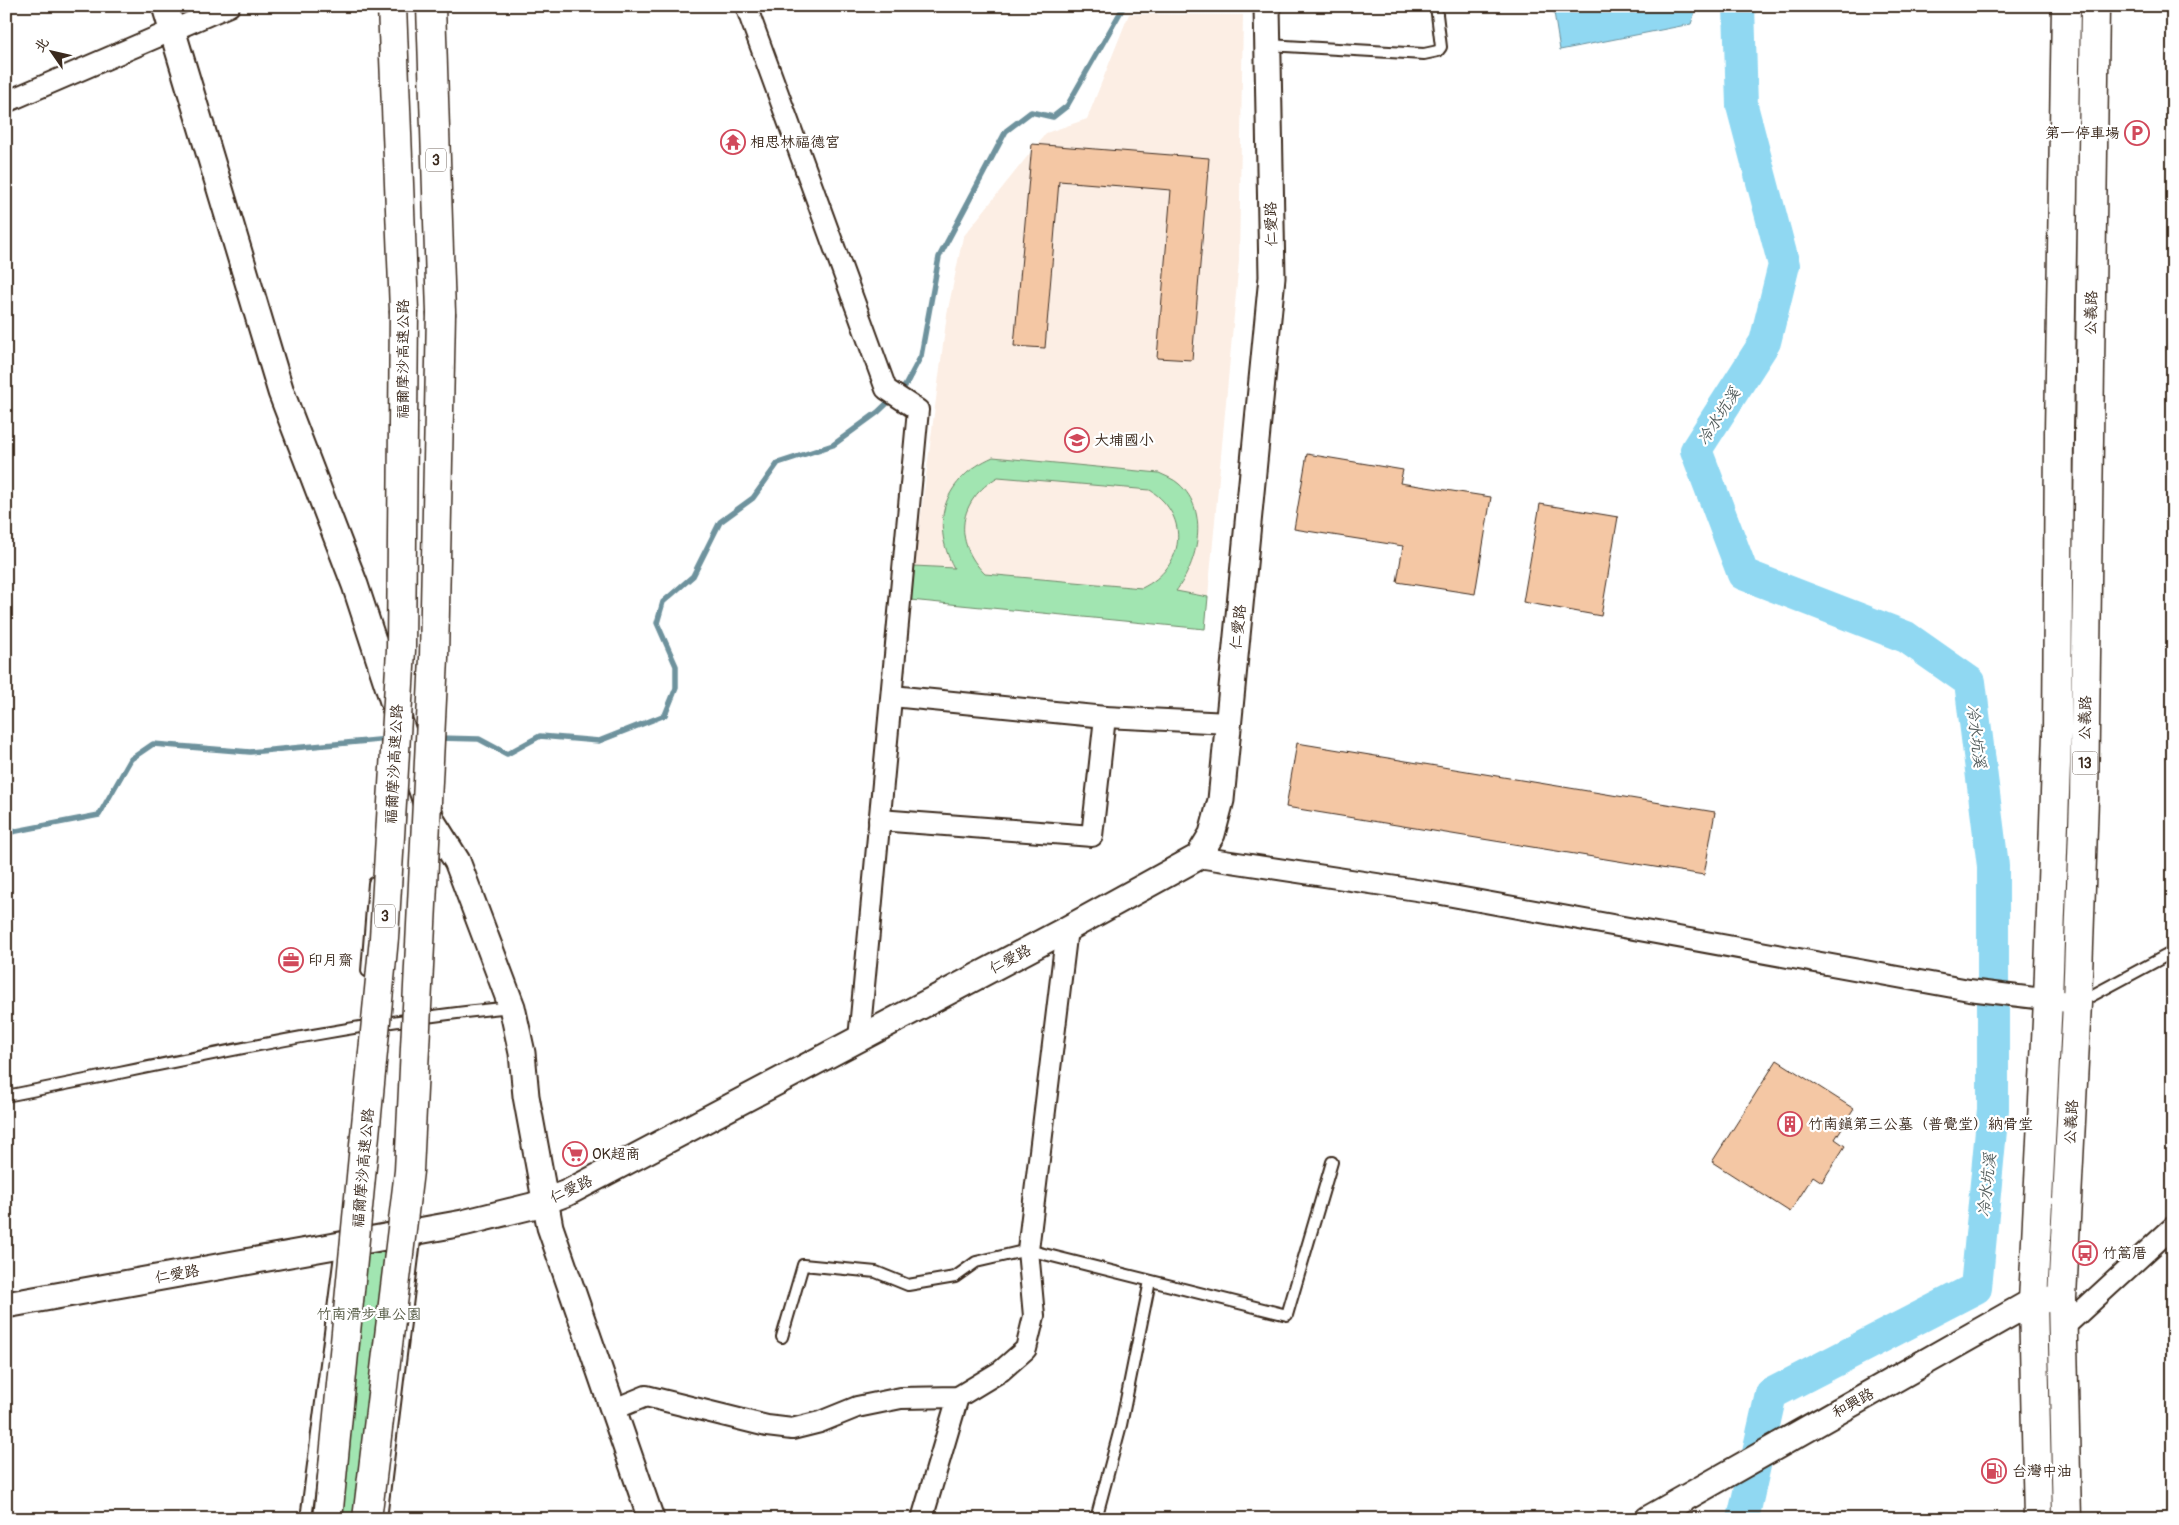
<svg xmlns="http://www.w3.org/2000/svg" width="2179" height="1525" font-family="Pangolin,'LXGW WenKai TC',sans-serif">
	<rect width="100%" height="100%" fill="#fff"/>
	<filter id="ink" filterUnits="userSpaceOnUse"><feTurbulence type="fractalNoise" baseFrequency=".02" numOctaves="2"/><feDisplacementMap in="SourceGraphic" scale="10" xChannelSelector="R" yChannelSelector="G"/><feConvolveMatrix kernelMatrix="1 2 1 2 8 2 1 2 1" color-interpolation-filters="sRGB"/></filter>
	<g filter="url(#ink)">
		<path fill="#fceee4" d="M1129,14L1243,15L1239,261L1205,629L910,600L947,314L963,237L1046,133L1087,119Z"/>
		<g fill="#a1e5b1" stroke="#6e8868" fill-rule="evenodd">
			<path d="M993,457L1159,473C1165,476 1174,479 1179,484C1210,511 1198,562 1176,591L1208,597L1205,629L910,600L914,566L954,568C929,521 945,478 993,457ZM998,477L1150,490C1191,517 1185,567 1142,588L985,574C952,541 958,500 998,477Z"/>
			<path d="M406,1245L374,1519H317L347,1254Z"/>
		</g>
		<path fill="#90d8f2" stroke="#6e929d" d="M1553,6H1696V9L1691,24L1560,50Z"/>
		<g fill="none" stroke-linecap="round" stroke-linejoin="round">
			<g stroke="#6e929d" stroke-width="5.5">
				<path d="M438,738L479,739L507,754L540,736L599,741L665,715L676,688V666L657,623L663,602L693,576L720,522L753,498L778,463L833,445L878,412L905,386L921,356L939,257L1006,131L1031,112L1053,117L1067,106L1124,6"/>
				<path d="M6,833L99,815L131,759L153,744L250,752L389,739"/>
			</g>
			<path stroke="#90d8f2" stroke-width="32" d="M1739,6L1742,106L1784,265L1765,342L1696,450L1743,574L1906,637L1970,682L1993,866V1109L1976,1288L1771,1394L1743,1519"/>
		</g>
		<g fill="#f4c7a4" stroke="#3b2a1e">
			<path d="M1032,144L1209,158L1192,360L1157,358L1171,190L1059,181L1045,348L1014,346Z"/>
			<path d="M1307,454L1403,470L1400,483L1491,497L1475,594L1397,582L1403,546L1294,529Z"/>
			<path d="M1540,504L1618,517L1601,616L1523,602Z"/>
			<path d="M1297,743L1715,812L1704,875L1286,807Z"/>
			<path d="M1777,1060L1854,1109L1835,1139L1845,1146L1822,1182L1813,1176L1790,1212L1712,1162Z"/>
		</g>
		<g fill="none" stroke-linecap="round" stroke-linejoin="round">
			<defs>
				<g id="service">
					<path d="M1268,45L1424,54L1438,51L1441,47L1436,6"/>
					<path d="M367,971L374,883"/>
					<path d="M2080,1002L2173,952"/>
					<path d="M6,1096C174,1063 342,1023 512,1007"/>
					<path d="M782,1337L803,1265L876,1272L908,1285L955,1277L976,1262L1028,1250L1287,1315L1332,1162"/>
					<path d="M306,1519L341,1247"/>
					<path d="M381,1519L416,1232"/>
					<path d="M1096,1519L1121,1425L1150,1281"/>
				</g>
				<g id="minor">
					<path d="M746,6L886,389L918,410L859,1039"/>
					<path d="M6,102L229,6"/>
					<path d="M892,696L1105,717L1229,723"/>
					<path d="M879,820L1092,836L1105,717"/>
					<path d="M1198,857L1436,893L1969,990L2077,1003"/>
					<path d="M2062,1329L2173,1227"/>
					<path d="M612,1410L646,1396L767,1426L792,1429L820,1422L857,1407L901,1398L958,1397L1001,1371L1026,1349L1034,1316L1028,1250L1067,929"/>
					<path d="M922,1519L958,1397"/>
				</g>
				<g id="tertiary">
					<path d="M165,6L281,392L355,585L432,821L457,861L512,1007L522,1053L526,1096L550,1227L651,1519"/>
					<path d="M6,1305L463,1223L532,1206L567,1193L1067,929L1198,857L1212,834L1221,800L1272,277L1267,6"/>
					<path d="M1648,1519L2033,1301L2062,1298"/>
				</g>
				<g id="primary">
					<path d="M2038,1519L2033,1301L2048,1000L2057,734L2059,432L2066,6"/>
					<path d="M2067,1519L2062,1298L2077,1003L2084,799L2095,6"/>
				</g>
				<g id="motorway">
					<path d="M392,6L404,311"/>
					<path d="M431,6L441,313"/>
				</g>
			</defs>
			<use href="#service" stroke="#3b2a1e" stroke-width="14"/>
			<use href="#minor" stroke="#3b2a1e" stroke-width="24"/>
			<use href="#tertiary" stroke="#3b2a1e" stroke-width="29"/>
			<use href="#primary" stroke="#3b2a1e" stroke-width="31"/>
			<use href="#motorway" stroke="#3b2a1e" stroke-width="31"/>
			<use href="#service" stroke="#fff" stroke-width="10"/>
			<use href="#minor" stroke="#fff" stroke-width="20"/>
			<use href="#tertiary" stroke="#fff" stroke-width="25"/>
			<use href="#primary" stroke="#fff" stroke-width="28"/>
			<use href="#motorway" stroke="#fff" stroke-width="28"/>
			<defs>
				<g id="motorway-bridge">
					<path d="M328,1519L384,938L401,650L404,311"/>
					<path d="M367,1519L409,1171L434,658L441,313"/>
				</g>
			</defs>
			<use href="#motorway-bridge" stroke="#3b2a1e" stroke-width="31" stroke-linecap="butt"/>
			<use href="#motorway-bridge" stroke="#fff" stroke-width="28"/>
		</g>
	</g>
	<defs>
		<symbol id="parking-ring" viewBox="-11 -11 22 22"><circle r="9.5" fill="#fff" stroke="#d1495b" stroke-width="1.5"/><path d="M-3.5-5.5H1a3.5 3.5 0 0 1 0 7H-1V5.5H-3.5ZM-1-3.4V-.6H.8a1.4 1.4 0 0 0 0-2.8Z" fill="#d1495b"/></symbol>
		<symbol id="temple-ring" viewBox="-11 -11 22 22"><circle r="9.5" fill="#fff" stroke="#d1495b" stroke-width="1.5"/><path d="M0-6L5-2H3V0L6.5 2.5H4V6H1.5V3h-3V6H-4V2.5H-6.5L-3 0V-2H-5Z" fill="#d1495b"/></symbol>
		<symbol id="school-ring" viewBox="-11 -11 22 22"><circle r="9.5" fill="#fff" stroke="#d1495b" stroke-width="1.5"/><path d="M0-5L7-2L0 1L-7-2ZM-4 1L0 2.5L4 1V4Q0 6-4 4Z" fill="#d1495b"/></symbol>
		<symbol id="office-ring" viewBox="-11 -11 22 22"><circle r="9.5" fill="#fff" stroke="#d1495b" stroke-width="1.5"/><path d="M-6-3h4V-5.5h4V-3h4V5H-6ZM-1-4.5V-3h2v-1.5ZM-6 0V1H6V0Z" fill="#d1495b"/></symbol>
		<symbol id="building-ring" viewBox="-11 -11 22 22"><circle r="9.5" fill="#fff" stroke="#d1495b" stroke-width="1.5"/><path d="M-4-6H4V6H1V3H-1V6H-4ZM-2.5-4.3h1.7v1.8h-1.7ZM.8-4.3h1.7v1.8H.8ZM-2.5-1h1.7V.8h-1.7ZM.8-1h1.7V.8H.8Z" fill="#d1495b"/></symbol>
		<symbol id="supermarket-ring" viewBox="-11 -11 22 22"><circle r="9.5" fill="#fff" stroke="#d1495b" stroke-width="1.5"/><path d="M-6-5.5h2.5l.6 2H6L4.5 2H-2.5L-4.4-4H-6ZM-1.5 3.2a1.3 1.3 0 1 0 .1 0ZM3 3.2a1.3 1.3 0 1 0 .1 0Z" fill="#d1495b"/></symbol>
		<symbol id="bus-ring" viewBox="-11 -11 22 22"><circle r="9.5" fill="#fff" stroke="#d1495b" stroke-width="1.5"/><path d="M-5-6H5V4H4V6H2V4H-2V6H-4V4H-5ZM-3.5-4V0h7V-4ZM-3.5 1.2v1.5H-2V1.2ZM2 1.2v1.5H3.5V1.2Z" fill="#d1495b"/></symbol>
		<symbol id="fuel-ring" viewBox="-11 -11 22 22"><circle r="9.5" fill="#fff" stroke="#d1495b" stroke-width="1.5"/><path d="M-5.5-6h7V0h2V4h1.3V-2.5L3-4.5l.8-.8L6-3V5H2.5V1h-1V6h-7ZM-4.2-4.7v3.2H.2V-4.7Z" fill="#d1495b"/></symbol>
	</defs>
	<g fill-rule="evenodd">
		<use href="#parking-ring" x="2123" y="119" width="28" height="28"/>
		<use href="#temple-ring" x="719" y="128" width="28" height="28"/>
		<use href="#school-ring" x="1063" y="426" width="28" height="28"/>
		<use href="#office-ring" x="277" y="946" width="28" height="28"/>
		<use href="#building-ring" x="1776" y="1110" width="28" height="28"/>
		<use href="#supermarket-ring" x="561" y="1140" width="28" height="28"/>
		<use href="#bus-ring" x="2071" y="1239" width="28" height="28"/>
		<use href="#fuel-ring" x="1980" y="1457" width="28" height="28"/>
	</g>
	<g text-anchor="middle" stroke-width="4.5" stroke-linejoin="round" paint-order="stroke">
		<g fill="#fff" stroke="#766a62" stroke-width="1">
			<rect x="426" y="148.5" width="20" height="23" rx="4"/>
			<rect x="2072.5" y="751.5" width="25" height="23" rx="4"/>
			<rect x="375" y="904.5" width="20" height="23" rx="4"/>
		</g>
		<g font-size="14" font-weight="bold" fill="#3b2a1e">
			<text x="436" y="165">3</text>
			<text x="2085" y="768">13</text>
			<text x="385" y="921">3</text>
		</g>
		<g font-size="15" fill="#3b2a1e" stroke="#fff" text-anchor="start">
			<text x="2120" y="138" text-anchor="end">第一停車場</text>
			<text x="750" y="147">相思林福德宮</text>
			<text x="1094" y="445">大埔國小</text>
			<text x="308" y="965">印月齋</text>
			<text x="1808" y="1129">竹南鎮第三公墓（普覺堂）納骨堂</text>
			<text x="592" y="1159">OK超商</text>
			<text x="2102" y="1258">竹篙厝</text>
			<text x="2012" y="1476">台灣中油</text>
		</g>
		<g font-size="15" fill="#3b2a1e" stroke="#fff">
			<text transform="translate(1271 224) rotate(-91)" y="5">仁愛路</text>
			<text transform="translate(2091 313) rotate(-89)" y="5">公義路</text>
			<text transform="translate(403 359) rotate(-90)" y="5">福爾摩沙高速公路</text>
			<text transform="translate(1238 627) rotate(-84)" y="5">仁愛路</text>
			<text transform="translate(2085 718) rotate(-89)" y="5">公義路</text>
			<text transform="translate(394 764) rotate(-87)" y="5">福爾摩沙高速公路</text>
			<text transform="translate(1010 959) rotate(-28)" y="5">仁愛路</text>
			<text transform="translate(2071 1122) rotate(-87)" y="5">公義路</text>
			<text transform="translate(363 1168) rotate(-85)" y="5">福爾摩沙高速公路</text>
			<text transform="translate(571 1189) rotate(-25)" y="5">仁愛路</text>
			<text transform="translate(177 1274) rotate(-10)" y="5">仁愛路</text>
			<text transform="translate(1853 1403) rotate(-29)" y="5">和興路</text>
		</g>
		<g font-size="15" fill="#545943" stroke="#fff">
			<text x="369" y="1319">竹南滑步車公園</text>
		</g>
		<g font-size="16" font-style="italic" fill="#545e5e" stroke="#fff">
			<text transform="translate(1718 416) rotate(-57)" y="6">冷水坑溪</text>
			<text transform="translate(1977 736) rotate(83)" y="6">冷水坑溪</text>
			<text transform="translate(1986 1185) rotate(-84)" y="6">冷水坑溪</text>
		</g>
	</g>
	<rect width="2179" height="1525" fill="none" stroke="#fff" stroke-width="25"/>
	<rect x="12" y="12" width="2154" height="1500" fill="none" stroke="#3b2a1e" stroke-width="2" filter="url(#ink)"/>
	<g transform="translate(52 52) rotate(304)" stroke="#ffffff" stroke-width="4" paint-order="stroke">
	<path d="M0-4L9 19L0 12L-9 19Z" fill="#3b2a1e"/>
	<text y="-8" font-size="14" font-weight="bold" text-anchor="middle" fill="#3b2a1e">北</text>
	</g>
</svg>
